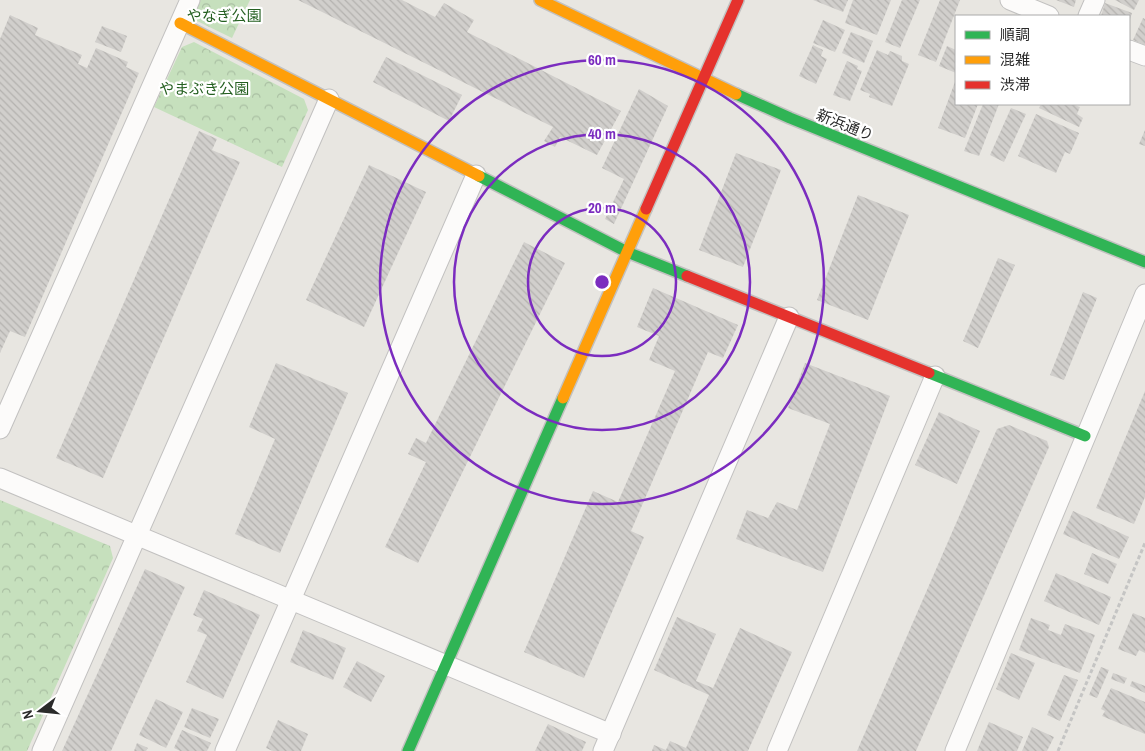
<svg xmlns="http://www.w3.org/2000/svg" width="1145" height="751" font-family="'Archivo Narrow','Noto Sans JP',sans-serif">
	<defs>
		<pattern id="park-crowns" width="20" height="18" patternUnits="userSpaceOnUse" patternTransform="scale(1.25)"><rect width="20" height="18" fill="#c6e0bd"/><path d="M2 6a3 3 0 1 1 6 0M12 15a3 3 0 1 1 6 0" fill="none" stroke="#aac0a3"/></pattern>
		<pattern id="building-back-hatch" width="6" height="6" patternUnits="userSpaceOnUse" patternTransform="scale(1.25)"><rect width="6" height="6" fill="#d1cfcc"/><path d="M-1 5l2 2M0 0l6 6M5-1l2 2" fill="none" stroke="#b4b2af"/></pattern>
	</defs>
	<rect width="100%" height="100%" fill="#e8e6e1"/>
	<g fill="url(#park-crowns)">
		<path d="M199,0H250L232,38L197,21L195,9Z"/>
		<path d="M194,42L304,99L308,110L282,167L154,107L182,47Z"/>
		<path d="M0,500L110,546L113,558L27,751H0Z"/>
	</g>
	<g fill="url(#building-back-hatch)">
		<path d="M298,0H402L435,17L444,3L474,20L467,32L621,111L597,155L560,137L555,147L544,141L553,127Z"/>
		<path d="M813,0H848L843,12Z"/>
		<path d="M853,0H891L877,35L845,23Z"/>
		<path d="M902,0H920L900,48L885,42Z"/>
		<path d="M940,0H960L936,62L918,55Z"/>
		<path d="M1056,0H1076L1074,7Z"/>
		<path d="M1115,0H1139L1134,10Z"/>
		<path d="M1105,3L1132,13L1129,22V16H1101Z"/>
		<path d="M10,15L38,28L35,35L82,55L78,64L87,68L96,48L128,62L126,67L139,73L25,337L10,331L0,353V39Z"/>
		<path d="M1143,18L1145,19V45L1133,40Z"/>
		<path d="M823,20L845,30L835,52L813,43Z"/>
		<path d="M102,26L127,36L121,52L95,42Z"/>
		<path d="M851,32L873,41L864,63L842,53Z"/>
		<path d="M813,45L823,50L821,56L827,59L816,84L799,76Z"/>
		<path d="M947,46L956,50V73L939,66Z"/>
		<path d="M877,50L888,55L890,51L902,56V61L909,64L892,106L869,97L870,94L860,90Z"/>
		<path d="M386,57L462,95L449,121L373,82Z"/>
		<path d="M847,61L858,66L857,69L862,71L850,101L833,95Z"/>
		<path d="M956,79V104H978L965,138L938,128Z"/>
		<path d="M639,89L668,106L614,224L605,219L624,179L602,168Z"/>
		<path d="M983,104H999L979,156L964,151Z"/>
		<path d="M1041,104H1072L1080,107L1077,114L1083,118L1079,127L1039,108Z"/>
		<path d="M1011,108L1026,114L1004,162L990,155Z"/>
		<path d="M1036,114L1079,133L1070,154L1065,152L1056,173L1018,156Z"/>
		<path d="M1145,130V146L1139,144Z"/>
		<path d="M199,131L217,139L212,150L240,162L103,478L56,458Z"/>
		<path d="M736,153L781,170L743,267L699,250Z"/>
		<path d="M369,165L426,192L364,327L306,300Z"/>
		<path d="M858,195L909,215L868,320L817,300Z"/>
		<path d="M524,242L565,263L418,563L385,547L426,462L408,454L416,438L426,443Z"/>
		<path d="M998,258L1015,265L978,348L963,341Z"/>
		<path d="M653,288L738,325L723,358L708,352L631,531L644,537L584,678L524,652L593,491L618,502L675,371L649,360L659,336L637,327Z"/>
		<path d="M1083,292L1097,298L1064,380L1050,375Z"/>
		<path d="M276,363L348,393L280,553L235,534L275,439L249,427Z"/>
		<path d="M805,363L890,396L823,572L736,539L747,510L768,518L777,502L797,510L830,424L788,408Z"/>
		<path d="M1145,391V497L1134,524L1096,508Z"/>
		<path d="M939,412L980,431L957,484L915,465Z"/>
		<path d="M1009,425L1047,441L1049,447L916,751H857L997,429Z"/>
		<path d="M1073,511L1129,537L1119,559L1063,534Z"/>
		<path d="M1092,553L1117,564L1108,584L1084,574Z"/>
		<path d="M145,569L185,587L111,751H62Z"/>
		<path d="M1056,573L1111,597L1099,625L1044,601Z"/>
		<path d="M204,590L260,615L223,699L186,682L207,635L197,631L203,619L193,615Z"/>
		<path d="M1133,613L1145,618V653L1139,650L1136,656L1118,649Z"/>
		<path d="M677,617L716,634L696,681L713,688L740,628L792,652L748,751H652L654,745L666,750L670,741L686,748L709,695L654,670Z"/>
		<path d="M1031,618L1050,625L1048,630L1061,635L1065,624L1095,635L1080,673L1019,650Z"/>
		<path d="M303,630L346,648L333,680L290,662Z"/>
		<path d="M1011,653L1035,663L1019,700L996,689Z"/>
		<path d="M357,661L385,676L371,702L343,687Z"/>
		<path d="M1101,667L1109,670L1097,698L1089,695Z"/>
		<path d="M1113,673L1127,678L1124,684L1111,679Z"/>
		<path d="M1064,675L1078,680L1060,721L1047,715Z"/>
		<path d="M1132,681L1145,686V693L1130,686Z"/>
		<path d="M1111,688L1145,702V734L1102,716L1105,711L1101,709Z"/>
		<path d="M156,699L183,712L166,748L139,735Z"/>
		<path d="M192,708L219,719L210,738L184,727Z"/>
		<path d="M278,720L308,734L301,751H273L266,748Z"/>
		<path d="M989,722L1023,737L1017,751H977Z"/>
		<path d="M548,724L586,742L582,751H535Z"/>
		<path d="M1032,727L1054,737L1047,751H1022Z"/>
		<path d="M182,730L211,743L207,751H180L174,748Z"/>
		<path d="M137,743L148,748L146,751H134Z"/>
	</g>
	<g fill="none" stroke-linecap="round" stroke-linejoin="round">
		<defs>
			<g id="street">
				<path d="M1010,0L1049,16"/>
				<path d="M1088,16L1095,0"/>
				<path d="M1129,50L1145,56"/>
				<path d="M0,429L190,0"/>
				<path d="M0,478L611,734"/>
				<path d="M42,751L329,99"/>
				<path d="M225,751L476,175"/>
				<path d="M603,751L789,317"/>
				<path d="M777,751L935,376"/>
				<path d="M955,751L1145,294"/>
			</g>
			<g id="fast">
				<path d="M736,94L790,118L1145,262"/>
				<path d="M479,176L627,252L687,276"/>
				<path d="M929,373L1085,436"/>
				<path d="M408,751L563,398"/>
			</g>
			<g id="slow">
				<path d="M540,0L736,94"/>
				<path d="M180,23L479,176"/>
				<path d="M563,398L646,209"/>
			</g>
			<g id="jam">
				<path d="M646,209L738,0"/>
				<path d="M687,276L929,373"/>
			</g>
		</defs>
		<use href="#street" stroke="#c2c1c0" stroke-width="21"/>
		<use href="#fast" stroke="#c2c1c0" stroke-width="14"/>
		<use href="#slow" stroke="#c2c1c0" stroke-width="14"/>
		<use href="#jam" stroke="#c2c1c0" stroke-width="14"/>
		<path stroke="#c5c5c4" stroke-width="3" stroke-dasharray="4 2.5" stroke-linecap="butt" d="M1058,751L1145,543"/>
		<use href="#street" stroke="#fcfbfa" stroke-width="19"/>
		<use href="#fast" stroke="#30b455" stroke-width="11"/>
		<use href="#slow" stroke="#ff9f0a" stroke-width="11"/>
		<use href="#jam" stroke="#e5322d" stroke-width="11"/>
	</g>
	<g fill="none" stroke="#7b2cbf" stroke-width="2.5">
		<circle cx="602" cy="282" r="74"/>
		<circle cx="602" cy="282" r="148"/>
		<circle cx="602" cy="282" r="222"/>
	</g>
	<g text-anchor="middle" stroke-width="4.5" stroke-linejoin="round" paint-order="stroke">
		<g font-size="15" fill="#256021" stroke="#fff">
			<text x="224" y="21">やなぎ公園</text>
			<text x="204" y="94">やまぶき公園</text>
		</g>
		<g font-size="15" fill="#2a2a2a" stroke="#fff">
			<text transform="translate(845 125) rotate(22)" y="5">新浜通り</text>
		</g>
	</g>
	<circle cx="602" cy="282" r="8" fill="#7b2cbf" stroke="#fff" stroke-width="2.5"/>
	<g font-size="15" text-anchor="middle" font-weight="bold" fill="#7b2cbf" stroke="#fff" stroke-width="4.5" stroke-linejoin="round" paint-order="stroke">
		<text x="602" y="65">60 m</text>
		<text x="602" y="139">40 m</text>
		<text x="602" y="213">20 m</text>
	</g>
	<rect x="955" y="15" width="175" height="90" fill="#ffffff" stroke="#aaaaaa"/>
	<rect x="965" y="31" width="25" height="8" fill="#30b455" stroke="#aaaaaa"/>
	<text x="1000" y="40" font-size="15" fill="#2a2a2a">順調</text>
	<rect x="965" y="56" width="25" height="8" fill="#ff9f0a" stroke="#aaaaaa"/>
	<text x="1000" y="65" font-size="15" fill="#2a2a2a">混雑</text>
	<rect x="965" y="81" width="25" height="8" fill="#e5322d" stroke="#aaaaaa"/>
	<text x="1000" y="90" font-size="15" fill="#2a2a2a">渋滞</text>
	<g transform="translate(40 711) rotate(254)" stroke="#ffffff" stroke-width="4" paint-order="stroke">
	<path d="M0-4L9 19L0 12L-9 19Z" fill="#2a2a2a"/>
	<text y="-8" font-size="14" font-weight="bold" text-anchor="middle" fill="#2a2a2a">N</text>
	</g>
</svg>
